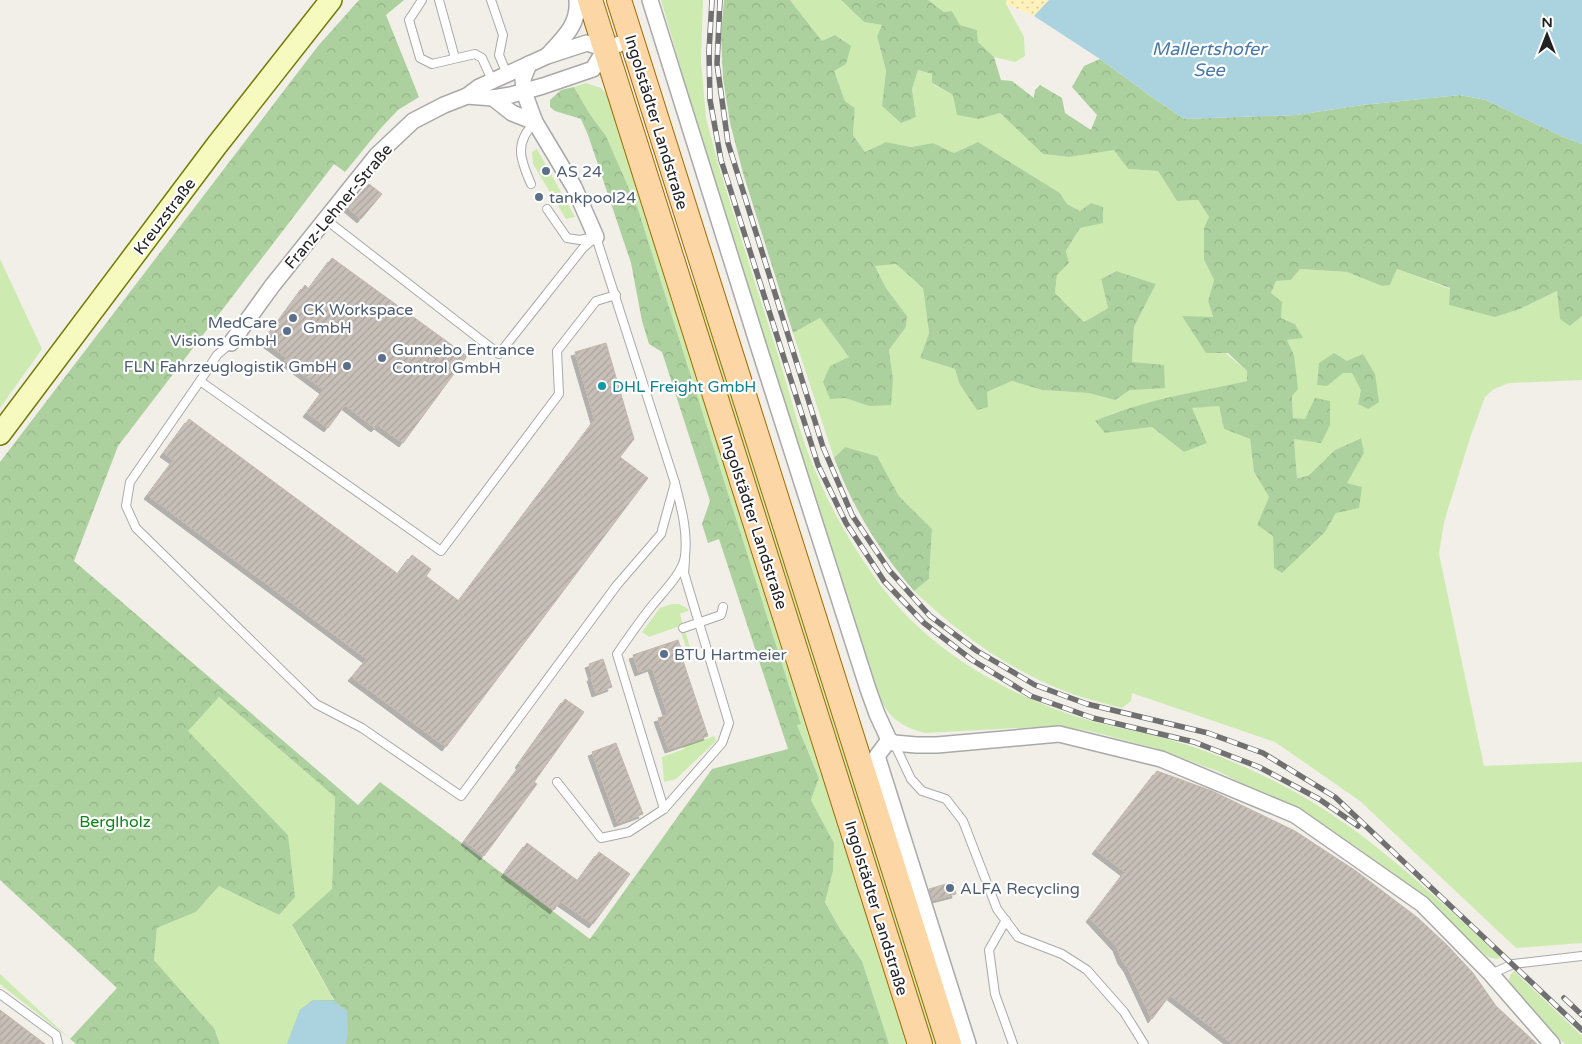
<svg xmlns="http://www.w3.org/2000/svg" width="1582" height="1044" font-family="'Varela Round',sans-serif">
	<defs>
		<pattern id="forest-crowns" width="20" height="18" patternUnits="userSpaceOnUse" patternTransform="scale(1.25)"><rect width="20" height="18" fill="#add19e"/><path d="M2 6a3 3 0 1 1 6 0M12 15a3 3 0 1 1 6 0" fill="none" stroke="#95b388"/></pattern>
		<pattern id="sand-dots" width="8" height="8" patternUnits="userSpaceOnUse" patternTransform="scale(1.25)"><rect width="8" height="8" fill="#fff1ba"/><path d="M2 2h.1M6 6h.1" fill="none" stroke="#dacea0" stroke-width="1.8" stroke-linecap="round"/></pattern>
		<pattern id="building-hatch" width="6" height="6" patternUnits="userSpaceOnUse" patternTransform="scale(1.25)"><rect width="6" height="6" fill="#c7bfb8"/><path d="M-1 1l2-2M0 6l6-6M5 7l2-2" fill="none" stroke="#aba49e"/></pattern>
		<filter id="shadow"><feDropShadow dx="-4" dy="4" stdDeviation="0" flood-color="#0004"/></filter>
	</defs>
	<rect width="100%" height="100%" fill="#f2efe9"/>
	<g fill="#cdebb0" fill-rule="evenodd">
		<path d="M661,0H703L701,60L706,118L719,167C738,229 758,292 778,355C789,390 798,428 812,463C829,506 851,545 878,582C929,652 1013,699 1095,722C1116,728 1138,731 1159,737C1199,747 1239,763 1276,782C1364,826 1429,892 1501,957L1497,959L1488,957L1423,898L1358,848L1292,808L1217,771L1155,748L1089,731L1056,726L925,733C896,725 887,715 875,688L710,169Z"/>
		<path d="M790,0H841L864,22L882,25L877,36L886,71L882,106L916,117L912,89L917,70L932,74V84L953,95L979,118L1000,113L1043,154L1069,157L1114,149L1128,169L1158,171L1177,201L1198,200L1209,217L1204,260L1214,280L1208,301L1213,318L1182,317L1247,371V381L1173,397L1113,413L1095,422L1106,433L1152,427L1184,452L1192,407L1219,406L1224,429L1250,439L1254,472L1269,497L1257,525L1273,536L1274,567L1325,532L1336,513L1346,484L1364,453L1360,438L1335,450L1308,476L1297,478L1294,439L1305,419H1293L1292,396L1294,355L1287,340L1302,338L1295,324L1281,318L1271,293L1276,281L1291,280L1300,269L1347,272L1382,286L1390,285L1397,269L1450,289L1495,317L1520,309L1557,291L1570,326L1582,316V380L1509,383L1494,389L1485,397L1471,435L1444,522L1439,554L1484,766L1582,762V943L1516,948L1360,801L1275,742L1132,693L1131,701L1122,708C1104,703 1085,699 1067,692C1006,668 961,635 914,591L929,579L932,529L899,496L877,456L845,447L834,458L793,333L820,318L849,357L845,398L869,406L893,379L889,350L906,327L907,316L886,288L875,266L896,264L923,288L929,333L920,358L955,369L959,383L987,392L1012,381L1042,390L1088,393L1115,400L1130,390L1134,327L1156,284L1115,271L1101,279L1108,308L1084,322L1055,293L1057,275L1069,263L1066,251L1080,228V211L1067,204L1060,193L978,142L954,153L933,143L911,147L886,142L865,152L853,135L855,108L845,101L822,41ZM1363,354L1368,409L1358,404L1361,390L1353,373H1343Z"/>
		<path d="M928,0H1007L1006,4L1024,37L1025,56L1015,62L994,57L978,42L977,30L960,25L952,11L944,12Z"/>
		<path d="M622,66L627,77L691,277L710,317L941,1044H929Z"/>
		<path d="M586,83L601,88L610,98L911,1044H889L862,961L840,929L825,901L833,871L834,843L811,800L819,778L797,725L800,723L638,209L606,136L589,113L574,87Z"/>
		<path d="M537,149L575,217L566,219L533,164L532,152Z"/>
		<path d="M0,259L42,349L0,408Z"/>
		<path d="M672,604H679L688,609V611L680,614L683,625L649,637L642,632L660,608Z"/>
		<path d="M685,631L692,653L688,654L681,632Z"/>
		<path d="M219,697L335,797L332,890L292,926L334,1001L287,1044H220L214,1028L154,960L157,928L196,912L219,886L279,915L288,835L187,731Z"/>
		<path d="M715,736L716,741L676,779L664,782L662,757L684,749V746Z"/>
		<path d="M1514,971L1582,1036V1044H1565L1511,991C1509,983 1507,977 1514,971Z"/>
		<path d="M0,974L70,1039L0,984Z"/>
	</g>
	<g fill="url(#forest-crowns)">
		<path d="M359,0H404L386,15L419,97L398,110L381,128L345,172L334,164L118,446L74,561L358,805L380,782L590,939L712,769L788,749L719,539L708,543L702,524L710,501L662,352L649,344L642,321L631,263L588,135L581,119L555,111L550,107V100L561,90L574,87L589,113L606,136L638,209L801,724L797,725L819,778L811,800L834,843L833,871L825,902L840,929L862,961L889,1044H287L300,1010L313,1000H334L292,925L332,889L335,797L219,697L188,731L288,835L295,897L279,915L219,886L196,912L157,928L154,960L214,1028L220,1044H76L70,1039L117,988L0,880V462L318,46Z"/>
		<path d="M724,0H790L822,41L835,35L851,46L846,64L834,71L845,101L855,108L853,135L865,152L886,142L911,147L933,143L954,153L978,142L1060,193L1067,204L1080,211L1091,203L1103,207V223L1080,228L1066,251L1069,263L1057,275L1055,293L1084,322L1108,308L1101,279L1116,271L1156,284L1134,327L1132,362L1164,365L1165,388L1130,390L1115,400L1088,393L1042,390L1012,381L987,392L988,407L977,410L959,383L955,369L920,358L929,333L923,288L896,264L875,266L886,288L907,316L906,327L889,350L893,379L891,405L869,406L845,398L830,399L823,382L830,366L849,357L820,318L793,333L743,173L730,123L723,78L721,36Z"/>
		<path d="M841,0H928L944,12L952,11L960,25L977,30L978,42L994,57L1001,80L1012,81L1034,98L1035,90L1040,85L1062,98L1065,113L1091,130L1097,115L1072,87L1084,66L1100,59L1152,97L1184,119L1296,115L1362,105L1460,95L1486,100L1561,136L1582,144V316L1570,326L1560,319L1557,291L1520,309L1495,317L1449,305L1450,288L1397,269L1390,285L1382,286L1347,272L1300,269L1291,280L1276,281L1271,293L1282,302L1281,318L1295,324L1303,338L1287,340L1294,355L1298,389L1292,396L1293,418L1305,419L1315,398L1330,401V425L1321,443L1294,439L1297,478L1308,476L1335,450L1361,438L1364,453L1347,483L1362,487L1359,508L1336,513L1325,532L1282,573L1274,568L1273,536L1257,525L1269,497L1254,472L1250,439L1224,429L1219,406L1192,408L1207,443L1184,452L1152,427L1105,433L1095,421C1142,400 1197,392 1247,381V371L1228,353H1206L1182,316L1213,317L1208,301L1214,280L1204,260V228L1209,217L1198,200L1177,201L1158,171L1128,169L1114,150L1069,157L1043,154L1000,113L979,119L957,115L953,95L932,83V74L918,70L912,89L916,117L901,123L882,106L886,71L877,36L882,25L864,22Z"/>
		<path d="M1334,353L1347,361L1363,354L1375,374L1379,402L1368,409L1358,404L1361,390L1352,373H1343L1327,386L1317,385L1319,363Z"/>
		<path d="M845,447L877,456L899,496L932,529L929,579L914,591C878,549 854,510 834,458Z"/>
	</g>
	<path fill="url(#sand-dots)" d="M1007,0H1049L1034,16L1006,4Z"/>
	<g fill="#aad3df">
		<path d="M1049,0H1582V144L1561,136L1486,100L1460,95L1362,105L1296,115L1184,119L1152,97L1100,59L1034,16Z"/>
		<path d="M313,1000L334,1001L347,1011L348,1033L346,1044H287L300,1010Z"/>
	</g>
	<g fill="url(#building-hatch)" stroke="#c4b6ab" filter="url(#shadow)">
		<path d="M369,184L382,194L361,219L348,208Z"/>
		<path d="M332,258L467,356L403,443L378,425L375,428L345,405L328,428L307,413L324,390L285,361L287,358L264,341L305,285L309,289Z"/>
		<path d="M606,343L634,439L620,457L648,478L446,747L352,677L367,659L148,495L174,460L164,453L189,419L398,574L412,555L431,569L426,576L459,601L595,420L575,352Z"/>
		<path d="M678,640L684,657L682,658L708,736L669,749L658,718L668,715L652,667L639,672L633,655Z"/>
		<path d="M603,659L612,687L596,693L591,677H593L589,664Z"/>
		<path d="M565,699L584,712L534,782L537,784L484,856L465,841L521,765L519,764Z"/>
		<path d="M616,743L643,814L618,823L592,752Z"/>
		<path d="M1157,771L1212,791L1295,831L1356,871L1418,918L1447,945L1473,973L1496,1006L1537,1044H1233L1170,995L1152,1019L1128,968L1122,960L1117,947L1090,918L1125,872L1096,850Z"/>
		<path d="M527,843L578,881L599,852L630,874L593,924L560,901L554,910L505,873Z"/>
		<path d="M953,882L956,894L932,900L929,889Z"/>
		<path d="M0,1010L45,1044H0Z"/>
	</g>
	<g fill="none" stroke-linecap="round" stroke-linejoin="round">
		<defs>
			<g id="service">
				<path d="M422,0L409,20L420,58L432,64L475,54L482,58L492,80"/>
				<path d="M439,0L455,58"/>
				<path d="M491,0L503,35L499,55L507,74"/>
				<path d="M531,184C520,159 514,143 535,122"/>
				<path d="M547,209L567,238L580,240L594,237"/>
				<path d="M325,219L499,354L583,248L596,237"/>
				<path d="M596,237L675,483C681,507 688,531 685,556C683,573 662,593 651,607C639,622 628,638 617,654L664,809"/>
				<path d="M231,343L217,355L200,381L441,551L559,394L557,351L596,301L616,295"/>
				<path d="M200,381L130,482L126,506L136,528L316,704L362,728L461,796L617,585L661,534L675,483"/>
				<path d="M683,628L721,615L723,607"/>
				<path d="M894,743L911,779L922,791L946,799L963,821L997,909L1018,937L1062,954L1087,970L1124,1012L1144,1044"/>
				<path d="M557,782L601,838L629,832L664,809L722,743L729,723L684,573L685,560"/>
				<path d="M1006,920L989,950L995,994L1013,1044"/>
				<path d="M1491,974L1513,964L1582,956"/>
				<path d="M0,994L56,1035L58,1044"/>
			</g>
			<g id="minor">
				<path d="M650,0L759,348L868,689L877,714L889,740L894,743L916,745H937L1059,734L1161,759L1295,815L1422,904L1491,974L1552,1044"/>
				<path d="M547,56C563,38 579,26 577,0"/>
				<path d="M529,64L523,79L524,92L535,122L574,187L596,237"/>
				<path d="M467,96L493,98L511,95L543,86L593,69L605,49"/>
				<path d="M493,98L512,113L535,122"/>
				<path d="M231,343L272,286L377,155L413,121L444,105L467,96L479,87L547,56L587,43L605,49L631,40"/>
				<path d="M889,740L877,756L968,1044"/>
			</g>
			<path id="secondary" d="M0,434L217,145L331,0"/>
			<g id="primary">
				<path d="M590,0L920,1044"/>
				<path d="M619,0L949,1044"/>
			</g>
		</defs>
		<use href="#service" stroke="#a9a9a9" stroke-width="10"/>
		<use href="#minor" stroke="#a9a9a9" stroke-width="18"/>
		<use href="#secondary" stroke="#707d05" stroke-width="24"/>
		<use href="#primary" stroke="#a06b00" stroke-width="26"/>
		<use href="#service" stroke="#fff" stroke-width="8"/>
		<use href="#minor" stroke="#fff" stroke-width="15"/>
		<use href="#secondary" stroke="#f7fabf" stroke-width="21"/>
		<use href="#primary" stroke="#fcd6a4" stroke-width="24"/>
		<defs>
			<g id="rail">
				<path d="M712,0L709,51L710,100L721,160L818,465L846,523L884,581L924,623L972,660L1031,696L1093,718L1194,742L1259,767L1319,799L1358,826"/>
				<path d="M720,0L717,64L728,143L823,447L852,515L889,570L930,616L977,651L1035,685L1087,704L1208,733L1263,753L1335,797L1582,1030"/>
				<path d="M1564,998L1582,1015"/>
			</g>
		</defs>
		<use href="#rail" stroke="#707070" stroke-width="5.5"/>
		<use href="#rail" stroke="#fff" stroke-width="4" stroke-dasharray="11" stroke-linecap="butt"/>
	</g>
	<g fill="#5c6f8a" stroke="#fff" stroke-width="2">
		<circle cx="546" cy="171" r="5"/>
		<circle cx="539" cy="197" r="5"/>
		<circle cx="293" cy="318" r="5"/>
		<circle cx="287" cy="331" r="5"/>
		<circle cx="382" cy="358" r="5"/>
		<circle cx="347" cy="366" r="5"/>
		<circle cx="664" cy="654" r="5"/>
		<circle cx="950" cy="888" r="5"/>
	</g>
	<circle fill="#0f9aa8" stroke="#fff" stroke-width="2" cx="602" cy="386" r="5"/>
	<g text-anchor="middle" stroke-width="4.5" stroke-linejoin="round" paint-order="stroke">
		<g font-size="16" fill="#222" stroke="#fff">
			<text transform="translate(657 122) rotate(73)" y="6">Ingolstädter Landstraße</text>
			<text transform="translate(338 206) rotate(-50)" y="6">Franz-Lehner-Straße</text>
			<text transform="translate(164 216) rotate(-53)" y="6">Kreuzstraße</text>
			<text transform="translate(755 522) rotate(72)" y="6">Ingolstädter Landstraße</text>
			<text transform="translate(877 908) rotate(73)" y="6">Ingolstädter Landstraße</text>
		</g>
		<g font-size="16" fill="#4e5e75" stroke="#fff" text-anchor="start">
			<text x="556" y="177">AS 24</text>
			<text x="549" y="203">tankpool24</text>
			<text x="303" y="315">CK Workspace<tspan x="303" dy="18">GmbH</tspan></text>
			<text x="277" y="328" text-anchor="end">MedCare<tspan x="277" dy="18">Visions GmbH</tspan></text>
			<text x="392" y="355">Gunnebo Entrance<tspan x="392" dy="18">Control GmbH</tspan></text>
			<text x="337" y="372" text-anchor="end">FLN Fahrzeuglogistik GmbH</text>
			<text x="674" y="660">BTU Hartmeier</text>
			<text x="960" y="894">ALFA Recycling</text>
		</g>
		<g font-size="16" fill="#0d838f" stroke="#fff" text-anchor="start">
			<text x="612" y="392">DHL Freight GmbH</text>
		</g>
		<g font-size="16" fill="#0c8416" stroke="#fff">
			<text x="115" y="827">Berglholz</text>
		</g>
		<g font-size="18" font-style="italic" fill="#4a7aab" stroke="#fff">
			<text x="1209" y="55">Mallertshofer<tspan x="1209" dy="21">See</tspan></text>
		</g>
	</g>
	<g transform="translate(1547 35)" stroke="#ffffff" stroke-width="4" paint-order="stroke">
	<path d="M0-4L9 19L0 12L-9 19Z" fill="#222222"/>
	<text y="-8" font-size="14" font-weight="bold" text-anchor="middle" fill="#222222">N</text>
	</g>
</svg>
